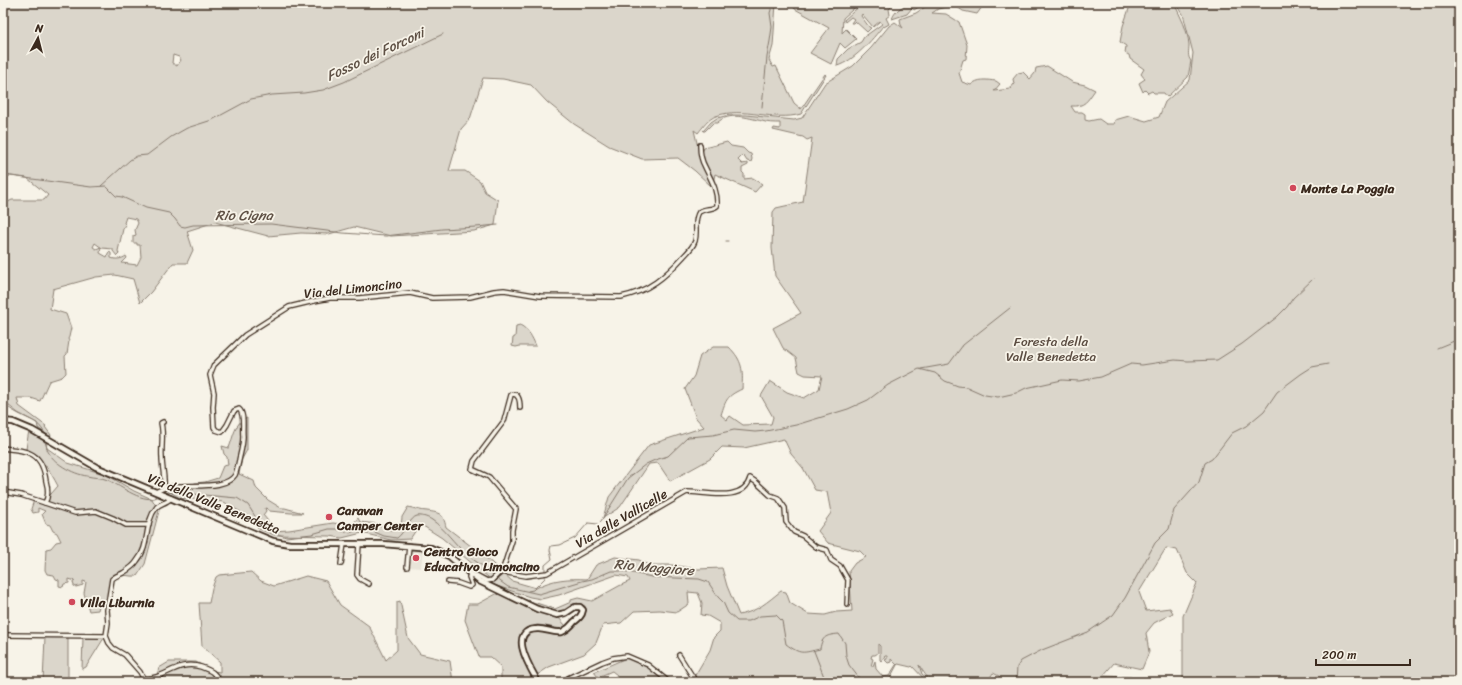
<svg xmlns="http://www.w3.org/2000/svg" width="1462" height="685" font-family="Sriracha,sans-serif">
	<rect width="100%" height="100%" fill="#f7f3e8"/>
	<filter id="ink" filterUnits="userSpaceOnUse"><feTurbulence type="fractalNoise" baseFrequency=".025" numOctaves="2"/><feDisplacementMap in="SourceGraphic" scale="8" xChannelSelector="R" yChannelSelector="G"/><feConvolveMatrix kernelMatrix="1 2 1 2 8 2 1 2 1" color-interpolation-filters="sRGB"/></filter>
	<g filter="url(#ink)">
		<path fill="#e9e4d9" d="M411,548L423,550L421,568L409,567Z"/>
		<g fill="#dbd6cb" stroke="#8b8074" fill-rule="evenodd">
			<path d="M3,3H776L773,46L769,60L773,67L776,66L794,103L801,109L825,74L826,75L801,114C774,122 743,106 716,116C708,119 703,127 698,133L694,130L700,156L704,148L727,142L731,146L743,148L748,153L751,154L752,159L751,162L747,161L743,155L738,160L742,164L748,163V165L742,168V172L744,174V179L753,178L762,184L755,192L715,174L712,187L695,171L678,158L642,159L609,146L574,124L547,102L531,85L503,79L483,78L470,119L461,129L449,171H465L480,181L485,192L498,200L495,225L474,231L391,236L354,227L329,234L301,233L268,236L215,222L187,231L193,250L187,263H173L151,292L140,303L133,279L115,275L96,277L53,289L50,309L66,314L71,328L69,337L68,339L69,341L67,354L65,356L66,373L62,377L49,381L40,401L31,398H17L19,406L46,426L45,427L51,435L50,437L38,428L37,423L18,413L3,401V201L8,202L12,200H44L48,195L27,178L3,175ZM173,55L179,57L181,60L177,66L172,63ZM126,217L136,219L138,223L135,230L136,235L133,236V243H137V245H140L141,257L137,265L122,263L127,258L126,256C122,259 116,260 111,258V253L109,252L107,257L100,253L101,247L96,249L93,247L95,243L102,248L113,249V251L117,256L119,254L118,251L123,229L126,225L124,223Z"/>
			<path d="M791,3H860L843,18L842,33L846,29L856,39L845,48L840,43L831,64L810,53L829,28L795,9Z"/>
			<path d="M863,3H895L889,9L890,15L886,18L889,24L884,27L883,26C872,40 854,61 837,66L838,59L848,49L861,42L864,37L882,24L880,21L873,27L862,14L861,16L869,27L871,28L867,32L855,21L853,23H851L854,19L851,17L845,22L844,20Z"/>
			<path d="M909,3H925L914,10L912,8L907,14L892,19C895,10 902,7 909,3Z"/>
			<path d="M931,3H989L988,6L982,7L977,14L963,11L954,5L938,9L932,13L946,14L959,22L967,45L966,59L963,60L959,73L962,82L971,85C978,78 987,80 996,81L1000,84L994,91L1010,89L1014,84L1013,79L1018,73L1023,72L1030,79L1035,73L1036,68L1047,66L1072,82L1085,85L1095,90C1087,101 1085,107 1071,106L1075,112H1082L1085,114V120L1089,121L1099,119L1106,124H1114L1115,120L1129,116L1146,121L1159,117L1165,102L1190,80L1193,53L1183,14L1176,3H1459V682H1189L1183,679V616L1197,583L1187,573L1177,550L1166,548L1139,592L1146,611L1170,608L1173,613L1154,623L1146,633L1149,652L1142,669L1114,663L1103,676L1131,677L1123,682H1001L999,676L993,673L989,679H991L990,682H950V680L952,679L949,678L948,680C929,681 929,681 919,665L922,674L929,680L926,681L912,666L911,667L898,664L897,665L891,659V662L888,663L885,660L887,659V656H885L881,661L880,660V646L878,644V653L875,655H872L871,658L873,659L871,666H873L875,661L876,669L883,677L889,676L896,665H897L889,680L890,682H696L694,677L710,650L714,637L720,631V623L708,616L701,615L702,603L698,593L688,592L689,604L677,612L660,610L634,611L621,623L603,625L596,643L584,654L549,667L537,675C533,667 527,658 525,650C524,647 524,644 525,641C531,625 552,634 564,633C570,632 575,626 579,623C585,618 586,613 585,606L577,603L562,612H555L511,595L555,609L571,602V600L578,598L592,601L619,586L630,581L628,577L616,575L559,595L541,599L530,597L488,583V577L442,538L420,524L410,539L391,540L362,533L342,538L330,536L274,535L259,529L249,517L224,502L180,498L165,489L187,487L195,483L205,482L218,478L223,466L228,465L227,457L224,454L222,446L229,448C233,438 235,421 247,418V450L242,459L239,474L254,481L256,488L268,500L281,508H285L303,513H291L269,511L268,509L265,508L266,511L263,515L268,521L272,531L289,530L333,523L340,524L348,529C354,527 354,521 358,518L360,522C366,523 372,523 377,524C389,527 385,533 401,528L402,517L408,507C414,508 421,511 427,511C440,513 443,513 446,527L484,556L512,581L536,588C552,579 569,578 587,579L596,565L615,557L639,560L649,565H672L698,569L722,568L727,586L739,615C758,611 767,602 781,591L786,592L790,603L808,614L825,615L836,612L852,611L849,571L855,563L866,557L860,551L828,543L818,531L831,513L827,492L815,490L803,468L791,454L784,439L744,448L722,447L710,459L670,481L658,463L649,464L620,507L603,518L609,497L649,445L704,427L696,418L685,389L694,376L700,356L713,347H729C743,361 743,370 742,389C727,396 726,399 721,415L727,420L730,416L743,425L771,424L773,417L761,396L770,381L787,392L804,398L819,389L822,376L805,375L799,372L796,358L783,348L773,328L801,313L775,276L772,248L773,212L776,208L803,202L812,138L807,140L803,137L773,130L774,128L780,129V123C774,123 767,123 762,121C748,118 729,111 717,123H713L705,131H703L711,122L717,118L729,115H746L794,120L802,118L825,83L853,66L871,48L889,26L895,22L903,28L901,25L900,19L916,13Z"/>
			<path d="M1131,3H1174C1180,16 1188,30 1189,45C1189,51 1187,56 1191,61L1188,77L1167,97L1164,93H1154L1152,91L1148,93L1145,90L1143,92L1139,83L1145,79L1141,74L1144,69L1130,59L1129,55L1125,53L1126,46L1120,42L1123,26Z"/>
			<path d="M520,325C529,330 532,337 536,346H520L516,347L512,346L513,338L515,337L516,326Z"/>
			<path d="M29,430L44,439L47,448L68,463L107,475L134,491L152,499L159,511L145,564L137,576C129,577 123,574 115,574L112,579L107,605L100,602L98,610L89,611L84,593L86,582L83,581V585L76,587L74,586L73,582L75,581L69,579V583L64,584L63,587L59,586V580L56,579L54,575L47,574L45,570L46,549L51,548L56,542L61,541L57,533L53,531L50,525L46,524L42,514L45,511L38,508V512L33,513L31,509L34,500L44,502L58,486C50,471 42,457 26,449Z"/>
			<path d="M251,572L261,581L274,586L306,576L326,581L340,605L369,626L386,660L397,650V602L400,601L408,638L420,654L450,661L453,682H155L159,668L169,662H196L213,671L220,672V662L202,646L199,603H209L212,588L216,577L219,575Z"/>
			<path d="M498,593L539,612L558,617L566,626L565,629C556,629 545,625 537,625C532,626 528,629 524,632C509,644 530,670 536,682H501V667L490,657H479L465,620L468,604H478Z"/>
			<path d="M45,637H68V682H43Z"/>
			<path d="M83,637L104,638L86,667L82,669Z"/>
			<path d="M631,656C642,662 661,668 662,682H616L614,678L617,675L612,671L598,677L594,672Z"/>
		</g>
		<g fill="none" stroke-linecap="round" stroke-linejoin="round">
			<g stroke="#84786c" stroke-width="1">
				<path d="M989,3L990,5"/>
				<path d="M1432,5L1433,3"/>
				<path d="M762,107L767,57L770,41L772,27L770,13L773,3"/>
				<path d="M3,175L91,187L106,186L116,196L122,197L146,208L169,213L175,219L180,226L185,227L193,225L271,224L343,233L386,236L442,229L476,227L498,225"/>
				<path d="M101,186L130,160L137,156L147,155L171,137L187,128L212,120L251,99L272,95L304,93L323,90L344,82L443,34"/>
				<path d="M726,241H728"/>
				<path d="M1437,348L1459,339"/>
				<path d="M921,369L949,364L963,345L1010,308"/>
				<path d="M3,404C8,407 13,411 19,414C34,422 37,420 46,435"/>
				<path d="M47,440C47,443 46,446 47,449C52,463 73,474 87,476C94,478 101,477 108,480C121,486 145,506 159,496"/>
				<path d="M166,493L171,492L237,498L248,505L258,521L267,530L286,537L312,534L329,529H336L350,533L363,527L384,536L397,538C404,533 411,517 417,516C422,515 429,518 432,520C445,529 454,543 465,553C475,562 486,567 495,576"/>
				<path d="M497,579L508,587L539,594L582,581L592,579L611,571H623L652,577L699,579L708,582L718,597L723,602L728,613L737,621H749L760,616L776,615L782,621L786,644C801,655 802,653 820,649C822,636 827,635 839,634L845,643L846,656L849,665L862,682"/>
				<path d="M528,591L533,590L545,578V565L552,559L550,550L551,546L560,545L575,538L588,523L598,524L601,521L628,478L646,464L655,460L668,456L688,437L713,435L734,430L755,432L766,431L796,425L848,409L868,400L888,385L919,369L935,373L945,381L958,386L967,387L985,395L998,397L1016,393L1026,388L1062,380L1079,381L1101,377L1131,364L1142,365L1175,360L1188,361L1217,360L1242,344L1277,317L1287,307L1293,298L1313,279"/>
				<path d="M814,651L826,682"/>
				<path d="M1016,682L1017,667L1021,661L1042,650L1088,632L1113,615L1125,598L1155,543L1169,529L1174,510L1199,482L1205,463L1212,459L1232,433L1246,426L1264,411L1277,392L1301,374L1312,367L1328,364"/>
			</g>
			<defs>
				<g id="minor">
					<path d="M163,422L161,423C164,435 161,446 162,458C162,468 165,477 164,487"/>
					<path d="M3,448C29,451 42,452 46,481C48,488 49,496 45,503L21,495L3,492"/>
					<path d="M156,492C174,479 223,494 235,475C237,470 238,464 239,460C241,451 243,445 243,436C242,428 245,414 239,409L234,411L227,425L222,432L216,430L214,427L213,407L214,393L210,375L214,365L245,335L289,307L314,301L330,298H359L410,293L432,298L470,297L494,291L504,290L540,296L621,297C649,291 665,277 684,256C688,252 693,247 695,241C698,231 693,221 699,212C705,208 712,210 717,206C718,190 711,180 705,167C701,160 700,153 700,145"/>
					<path d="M171,498C166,504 159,503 156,508C144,523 150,546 137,561C134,566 128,570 123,573C119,575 115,576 112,579L107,610L108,623L106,636L109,643L113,648L125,655L140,672L143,678C164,681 177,659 201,667C212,671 214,672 220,682"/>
					<path d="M45,503L75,513L96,511L113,518L126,525H149"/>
					<path d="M359,544L357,575L360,579L369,584"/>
					<path d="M341,564L344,544"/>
					<path d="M407,567L409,546"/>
					<path d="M502,572L512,541V530L516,509L489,477L472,469L474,461L504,421L511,395L513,394C519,394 520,403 520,408"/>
					<path d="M472,575H476L487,581L492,580L502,572L526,576L547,573L687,492C705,492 744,503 750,478L756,482L770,495L778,498L785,508L786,522L794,532L803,536L816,547L827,550L831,560L840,566L848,580L847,605"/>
					<path d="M448,582L458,583L469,587L472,585L469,577L470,574"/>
					<path d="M3,635L106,636"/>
					<path d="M679,655L696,682"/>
					<path d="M566,682L568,678L602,662L613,658L627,656L648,665L669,682"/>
				</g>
				<path id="secondary" d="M3,421L13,422L32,430L96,467L273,541L290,544H383L431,548L449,556L479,581L537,609L557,615L566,613L575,607H580L583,610C582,616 578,619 574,622C571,626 566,630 562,632C554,634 545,628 537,629C506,630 531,669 538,682"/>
			</defs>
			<use href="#minor" stroke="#3b2a1e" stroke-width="6"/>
			<use href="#secondary" stroke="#3b2a1e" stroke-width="8"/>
			<use href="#minor" stroke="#f7f3e8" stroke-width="3.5"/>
			<use href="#secondary" stroke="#f7f3e8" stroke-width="4.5"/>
			<defs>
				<path id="minor-bridge" d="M492,580L499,573"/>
			</defs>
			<use href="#minor-bridge" stroke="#3b2a1e" stroke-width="6" stroke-linecap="butt"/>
			<use href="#minor-bridge" stroke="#f7f3e8" stroke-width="3.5"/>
		</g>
	</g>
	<g fill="#d1495b" stroke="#f7f3e8" stroke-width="1.5">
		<circle cx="1293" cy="188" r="4"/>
		<circle cx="329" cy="517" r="4"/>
		<circle cx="416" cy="558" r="4"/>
		<circle cx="72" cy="602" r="4"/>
	</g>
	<g text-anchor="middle" stroke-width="3.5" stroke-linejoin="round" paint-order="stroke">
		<g font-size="13" font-weight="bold" fill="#3b2a1e" stroke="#f7f3e8" text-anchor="start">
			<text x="1301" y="193">Monte La Poggia</text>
			<text x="337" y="515">Caravan<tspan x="337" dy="15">Camper Center</tspan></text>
			<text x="424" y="556">Centro Gioco<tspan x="424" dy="15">Educativo Limoncino</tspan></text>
			<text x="80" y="607">Villa Liburnia</text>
		</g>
		<g font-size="13" fill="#3b2a1e" stroke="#f7f3e8">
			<text transform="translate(353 288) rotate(-6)" y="5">Via del Limoncino</text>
			<text transform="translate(214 503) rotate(22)" y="5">Via della Valle Benedetta</text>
			<text transform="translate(621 518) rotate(-30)" y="5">Via delle Vallicelle</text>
		</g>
		<g font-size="13" fill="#5b4c41" stroke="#f7f3e8">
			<text x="1051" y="346">Foresta della<tspan x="1051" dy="15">Valle Benedetta</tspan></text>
		</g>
		<g font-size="14" font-style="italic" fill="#5f5145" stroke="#f7f3e8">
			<text transform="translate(375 54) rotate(-25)" y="5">Fosso dei Forconi</text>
			<text x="244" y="220">Rio Cigna</text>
			<text transform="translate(654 567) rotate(5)" y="5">Rio Maggiore</text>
		</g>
	</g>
	<rect width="1462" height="685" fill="none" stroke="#f7f3e8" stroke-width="16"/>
	<rect x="8" y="8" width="1446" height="669" fill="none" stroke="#3b2a1e" stroke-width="1.5" filter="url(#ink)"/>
	<g transform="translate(38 38) rotate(7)" stroke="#f7f3e8" stroke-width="3" paint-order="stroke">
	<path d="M0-3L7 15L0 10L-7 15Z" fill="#3b2a1e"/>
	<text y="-6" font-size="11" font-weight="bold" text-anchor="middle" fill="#3b2a1e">N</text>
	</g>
	<path d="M1316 659v6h94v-6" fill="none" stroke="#3b2a1e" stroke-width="2"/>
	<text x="1322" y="659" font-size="12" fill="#3b2a1e" stroke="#f7f3e8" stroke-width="3" paint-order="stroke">200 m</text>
</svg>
